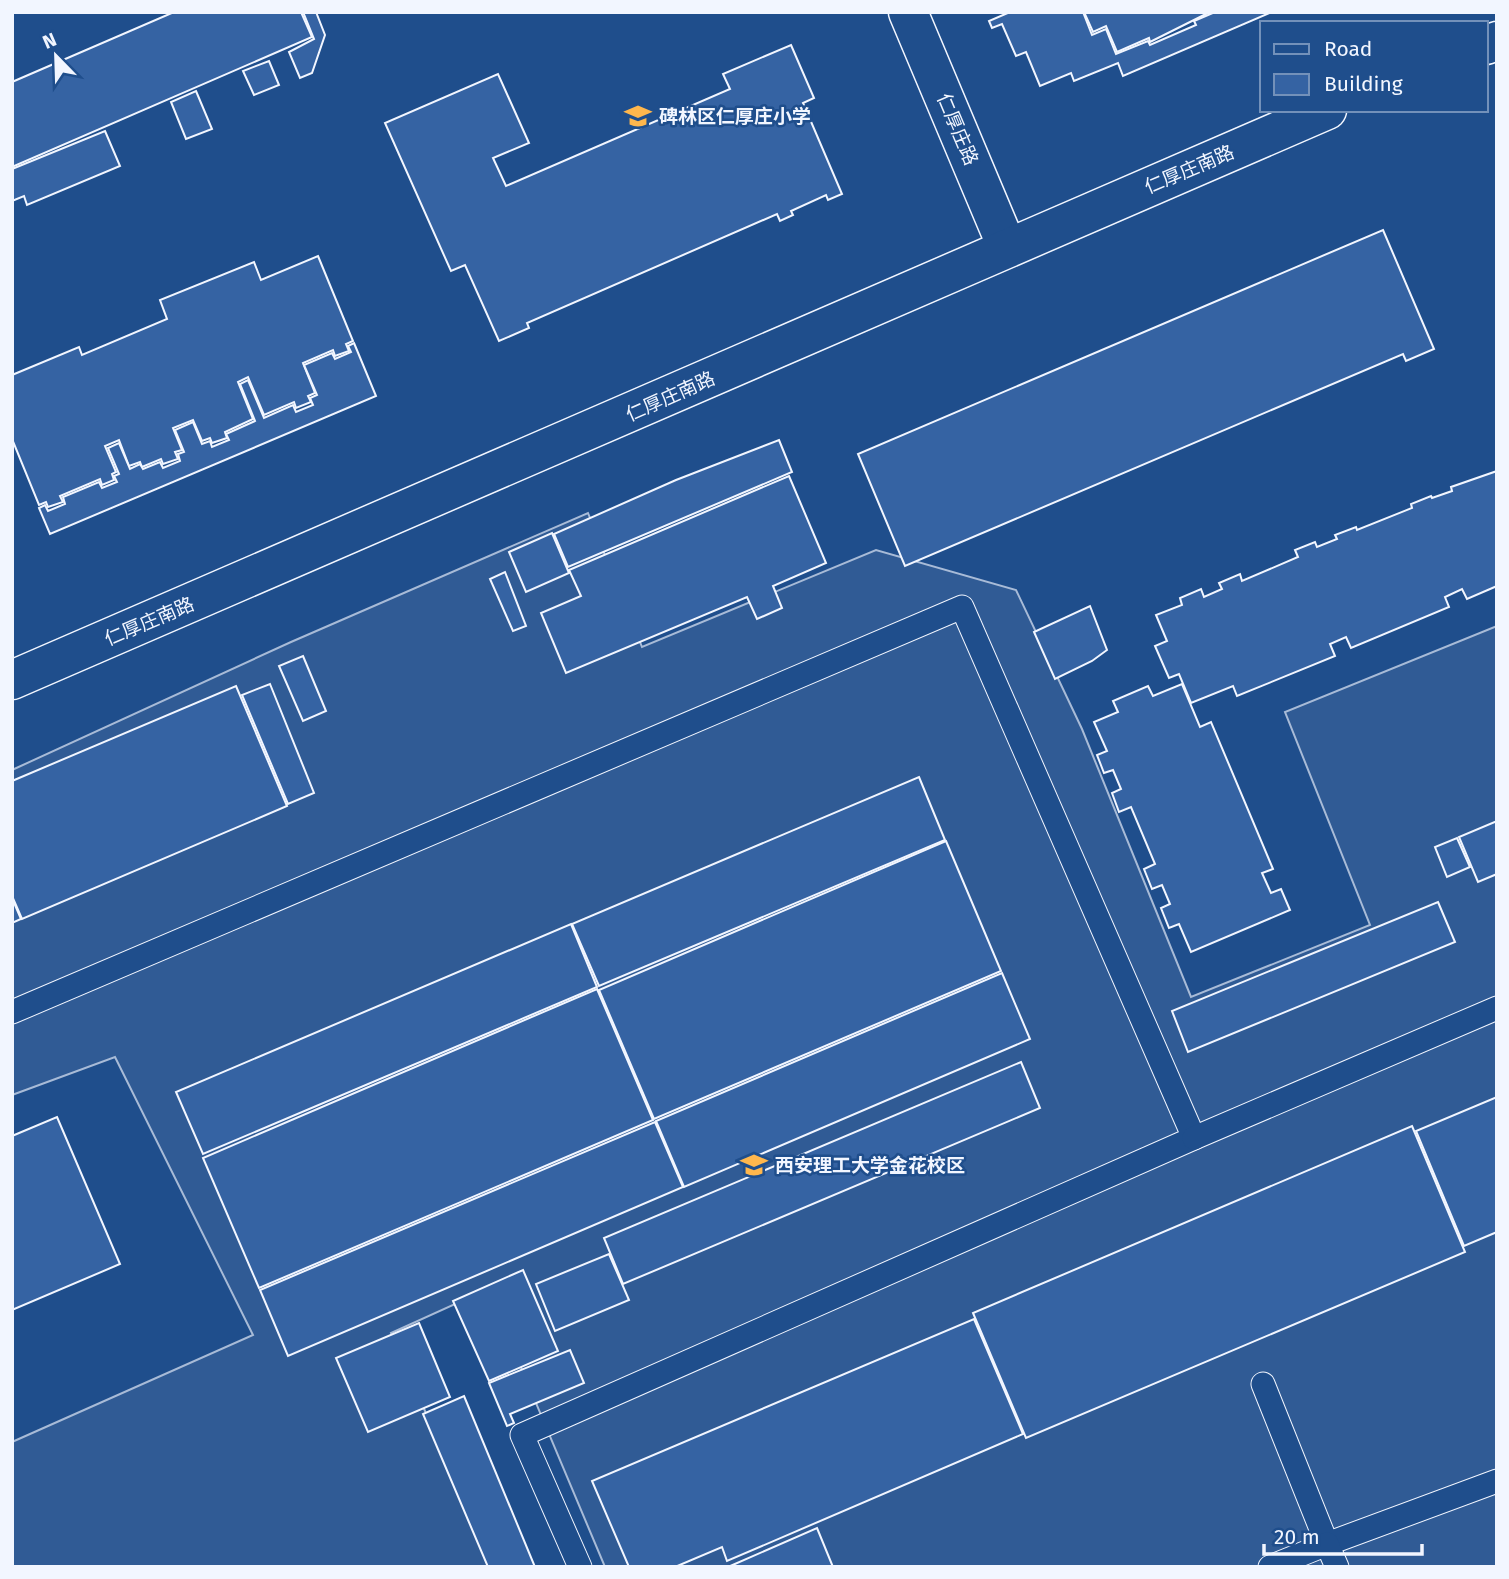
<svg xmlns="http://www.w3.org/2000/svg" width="1509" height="1579" font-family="'Fira Sans','Noto Sans SC',sans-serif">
	<rect width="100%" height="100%" fill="#1f4e8c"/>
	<path fill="#305b95" stroke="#a8bbd7" stroke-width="2" d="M588,513L642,647L876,550L1016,590L1082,729L1191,997L1370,925L1285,712L1497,626V1567H605L488,1289L391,1333L493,1567H12V1442L253,1335L115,1057L12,1095V770L291,642Z"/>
	<g fill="#3563a3" stroke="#f2f6ff" stroke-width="2">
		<path d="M174,12H301L312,37L12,167V82Z"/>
		<path d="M303,12H316L325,35L312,73L300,78L289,52L314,39Z"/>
		<path d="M1010,12H1083L1092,35L1106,29L1116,54L1148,41L1150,45L1196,25L1194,21L1215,12H1272L1123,76L1118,63L1074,81L1071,73L1040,86L1026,52L1016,56L1002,24L992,28L989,21Z"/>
		<path d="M1084,12H1210L1150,42L1149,38L1117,52L1106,26L1093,32Z"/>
		<path d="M791,45L814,98L803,103L842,194L828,200L826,195L791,211L793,215L780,221L777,214L527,323L529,328L499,341L465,265L451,271L385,123L498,74L529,143L493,158L506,186L730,89L723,74Z"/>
		<path d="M269,61L279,85L254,95L243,71Z"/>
		<path d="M196,91L212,129L186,139L171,102Z"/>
		<path d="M105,131L120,166L27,205L24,196L12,201V169Z"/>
		<path d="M1383,230L1434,349L1406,361L1403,354L905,566L858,454Z"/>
		<path d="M318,256L353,341L346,344L349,351L335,356L333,350L303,363L315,393L308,396L311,402L296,408L294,402L264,415L248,377L238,382L253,419L225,432L227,438L212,443L210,438L202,441L193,420L173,428L182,450L175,452L178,459L163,464L161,459L142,467L140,462L129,466L119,440L105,446L116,472L112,474L114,480L102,485L100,479L60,496L63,502L48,507L46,502L39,505L12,439V375L79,347L82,355L167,319L160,300L254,262L261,280Z"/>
		<path d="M354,343L376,396L50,534L39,508L45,505L48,511L65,504L63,497L99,482L102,488L117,482L114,476L119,474L108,448L119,443L130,469L140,464L143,469L160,462L163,468L180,461L178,454L184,452L175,430L193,422L202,444L210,441L212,447L229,440L226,434L255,421L240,384L248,380L264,418L293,405L296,412L313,405L310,398L317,395L304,365L332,353L335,359L351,352L348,346Z"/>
		<path d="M779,440L792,472L568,567L554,534L676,480Z"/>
		<path d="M1497,471V586L1467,599L1462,589L1445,597L1449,607L1351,648L1346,637L1330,644L1335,656L1237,696L1233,686L1191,703L1179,674L1169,678L1155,646L1167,641L1156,615L1182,605L1180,598L1201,589L1204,597L1222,589L1219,583L1240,574L1242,581L1298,557L1295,550L1315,542L1317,547L1337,539L1335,535L1356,527L1357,530L1412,508L1411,504L1431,496L1432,498L1452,491L1451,487Z"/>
		<path d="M789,476L826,563L773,586L782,608L757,619L747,597L566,673L541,613L581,596L569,570Z"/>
		<path d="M552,533L569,573L526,592L509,552Z"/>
		<path d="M505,572L526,626L513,631L490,579Z"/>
		<path d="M1090,606L1107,650L1092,661L1055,679L1034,632Z"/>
		<path d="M303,656L326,711L303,721L279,666Z"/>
		<path d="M270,684L314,793L288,804L242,695Z"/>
		<path d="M1182,684L1200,727L1211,722L1273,869L1262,873L1271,893L1281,889L1290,910L1191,952L1179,924L1169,928L1161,908L1170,904L1162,885L1152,889L1144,869L1155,864L1131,807L1119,812L1112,793L1121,789L1113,770L1104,773L1097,755L1107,751L1094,722L1118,712L1113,701L1148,686L1153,696Z"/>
		<path d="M236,686L287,806L22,919L12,896V781Z"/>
		<path d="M919,777L945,840L599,986L572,924Z"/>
		<path d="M1497,821V874L1478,882L1459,837Z"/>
		<path d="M1457,838L1470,867L1447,877L1435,847Z"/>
		<path d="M946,841L1001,971L654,1119L599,990Z"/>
		<path d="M12,898L21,919L12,923Z"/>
		<path d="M1438,902L1455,942L1188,1052L1172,1011Z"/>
		<path d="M571,924L597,987L203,1154L176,1092Z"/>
		<path d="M1002,973L1030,1039L684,1187L656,1121Z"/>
		<path d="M597,989L653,1120L259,1288L203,1158Z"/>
		<path d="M1021,1062L1040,1108L623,1284L604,1238Z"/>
		<path d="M1497,1097V1232L1464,1246L1416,1131Z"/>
		<path d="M57,1117L120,1264L12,1310V1136Z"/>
		<path d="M655,1122L683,1187L288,1356L260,1290Z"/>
		<path d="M1412,1126L1465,1252L1026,1438L973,1313Z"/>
		<path d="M609,1254L629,1300L555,1331L536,1284Z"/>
		<path d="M523,1270L558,1351L489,1381L453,1301Z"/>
		<path d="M974,1319L1023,1434L727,1561L722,1547L675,1567H629L592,1481Z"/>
		<path d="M419,1323L450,1397L368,1432L336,1358Z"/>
		<path d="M570,1350L584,1383L510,1414L514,1423L507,1426L489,1383Z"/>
		<path d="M464,1396L535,1567H488L423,1414Z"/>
		<path d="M817,1528L833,1567H728Z"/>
	</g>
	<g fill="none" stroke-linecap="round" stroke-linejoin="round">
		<defs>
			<g id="lane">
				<path d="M12,1012L962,607L1194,1138L522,1435L580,1567"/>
				<path d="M1194,1138L1497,1008"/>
				<path d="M1263,1384L1327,1544L1497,1481"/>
				<path d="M1270,1567L1327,1544L1337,1567"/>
			</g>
			<g id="secondary">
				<path d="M908,12L1007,247"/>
				<path d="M1486,45L1497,41"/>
				<path d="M12,680L1327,110"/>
			</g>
		</defs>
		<use href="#lane" stroke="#f2f6ff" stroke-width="25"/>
		<use href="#secondary" stroke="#f2f6ff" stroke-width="41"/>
		<use href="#lane" stroke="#1f4e8c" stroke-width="23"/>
		<use href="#secondary" stroke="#1f4e8c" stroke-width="38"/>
	</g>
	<defs>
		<symbol id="school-bare" viewBox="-9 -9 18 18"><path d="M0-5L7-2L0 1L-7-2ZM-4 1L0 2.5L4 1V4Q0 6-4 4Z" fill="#ffb74d" stroke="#1f4e8c" stroke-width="2.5" paint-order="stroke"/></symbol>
		<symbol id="university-bare" viewBox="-9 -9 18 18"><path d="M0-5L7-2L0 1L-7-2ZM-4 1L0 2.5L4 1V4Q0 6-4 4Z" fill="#ffb74d" stroke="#1f4e8c" stroke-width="2.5" paint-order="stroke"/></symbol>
	</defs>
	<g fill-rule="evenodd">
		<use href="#school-bare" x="619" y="97" width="38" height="38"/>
		<use href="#university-bare" x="735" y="1146" width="38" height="38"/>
	</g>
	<g text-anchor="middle" stroke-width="5" stroke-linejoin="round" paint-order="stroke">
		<g font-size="19" font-weight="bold" fill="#f2f6ff" stroke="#1f4e8c" text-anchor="start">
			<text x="659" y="123">碑林区仁厚庄小学</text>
			<text x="775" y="1172">西安理工大学金花校区</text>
		</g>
		<g font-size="19" fill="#f2f6ff" stroke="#1f4e8c">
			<text transform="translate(958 129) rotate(67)" y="7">仁厚庄路</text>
			<text transform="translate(1189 169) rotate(-23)" y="7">仁厚庄南路</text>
			<text transform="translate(670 396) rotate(-24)" y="7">仁厚庄南路</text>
			<text transform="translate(149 621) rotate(-23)" y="7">仁厚庄南路</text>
		</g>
	</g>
	<rect width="1509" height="1579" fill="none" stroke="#f2f6ff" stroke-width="28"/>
	<rect x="1260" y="21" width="228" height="91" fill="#1f4e8c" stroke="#7391ba" stroke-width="2"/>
	<rect x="1274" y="44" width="35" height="10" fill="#1f4e8c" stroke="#7391ba" stroke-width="2"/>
	<text x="1324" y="56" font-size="21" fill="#f2f6ff">Road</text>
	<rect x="1274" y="74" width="35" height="21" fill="#3563a3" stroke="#7391ba" stroke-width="2"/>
	<text x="1324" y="91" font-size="21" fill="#f2f6ff">Building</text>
	<g transform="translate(56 56) rotate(337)" stroke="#1f4e8c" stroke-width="5" paint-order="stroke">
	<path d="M0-5L12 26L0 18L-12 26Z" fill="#f2f6ff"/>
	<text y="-10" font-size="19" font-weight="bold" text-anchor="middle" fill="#f2f6ff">N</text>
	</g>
	<path d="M1264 1544v10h158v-10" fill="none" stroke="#f2f6ff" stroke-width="3.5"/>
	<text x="1274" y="1544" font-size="21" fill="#f2f6ff" stroke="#1f4e8c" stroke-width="5" paint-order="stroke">20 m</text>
</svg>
